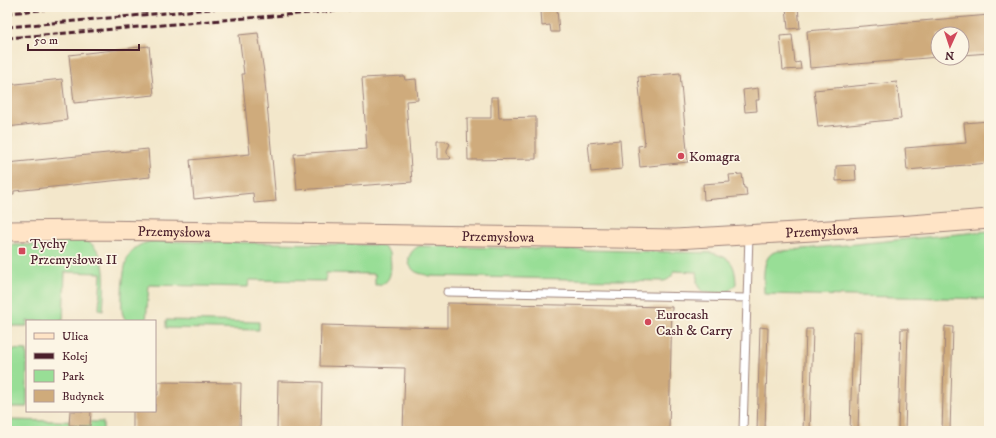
<svg xmlns="http://www.w3.org/2000/svg" width="996" height="438" font-family="'IM FELL DW Pica',serif">
	<rect width="100%" height="100%" fill="#fcf5e5"/>
	<filter id="ink" filterUnits="userSpaceOnUse"><feTurbulence type="fractalNoise" baseFrequency=".025" numOctaves="2"/><feDisplacementMap in="SourceGraphic" scale="8" xChannelSelector="R" yChannelSelector="G"/><feConvolveMatrix kernelMatrix="1 2 1 2 8 2 1 2 1" color-interpolation-filters="sRGB"/></filter>
	<filter id="wash" filterUnits="userSpaceOnUse"><feTurbulence type="fractalNoise" baseFrequency=".012" numOctaves="4" result="noise"/><feDisplacementMap in="SourceGraphic" scale="16" xChannelSelector="R" yChannelSelector="G"/><feGaussianBlur stdDeviation="0.9" result="paint"/><feColorMatrix in="noise" values="0 0 0 0 0 0 0 0 0 0 0 0 0 0 0 0 0 1.4 0 .05"/><feComposite in="paint" operator="in"/></filter>
	<g filter="url(#wash)">
		<rect width="100%" height="100%" fill="#f3e7cb"/>
		<g fill="#98de96" stroke="#717e60">
			<path d="M989,231V299L764,294C764,278 760,249 783,251Z"/>
			<path d="M64,239C70,240 78,239 83,240C111,248 104,289 103,311L99,310L101,273L65,272L63,321H27V326H7V245H46L52,242Z"/>
			<path d="M153,241L378,245L384,247L390,253C391,267 394,285 375,285V274L326,273V281L249,280L248,287L149,285L146,321H127C124,318 122,314 122,310C121,298 123,264 129,255C135,246 143,243 153,241Z"/>
			<path d="M419,246L712,253C732,258 735,264 736,284L727,293C716,293 698,297 697,281C697,278 698,275 697,272L674,271C672,277 670,279 664,281L429,276C425,274 420,274 416,272C404,264 408,252 419,246Z"/>
			<path d="M166,320L259,322V330L166,328Z"/>
			<path d="M7,349L27,350V407H7Z"/>
			<path d="M7,420L103,422V431H7Z"/>
		</g>
		<g id="blocks">
			<g fill="#cfab7b">
				<path d="M786,7H798L800,28L788,29Z"/>
				<path d="M557,9L559,32H551L550,25L542,26L541,11Z"/>
				<path d="M989,15V53L962,55V34H938V57L810,68L807,31Z"/>
				<path d="M258,33L264,72L276,201L254,203L253,193L194,199L190,160L250,154L242,74H244L239,35Z"/>
				<path d="M792,35L795,63L800,62L801,69L783,70L780,36Z"/>
				<path d="M149,46L154,95L74,103L69,55Z"/>
				<path d="M680,73L688,162L640,167L638,146L645,145L638,77Z"/>
				<path d="M404,76L405,80L416,79L418,100L406,101L412,182L297,190L294,154L367,149L362,78Z"/>
				<path d="M62,79L67,120L7,127V85Z"/>
				<path d="M897,82L901,119L818,127L814,90Z"/>
				<path d="M758,88L759,100H756L757,111L745,112L743,90Z"/>
				<path d="M491,97H498L499,118L536,117V159L468,160L467,118H491Z"/>
				<path d="M989,121V163L907,170L905,148L966,143L964,123Z"/>
				<path d="M620,140L622,169L591,172L588,143Z"/>
				<path d="M437,141H446L450,144L447,150V153L451,158L450,159H437Z"/>
				<path d="M148,149L150,177L14,191V194L7,195V163Z"/>
				<path d="M855,165L856,180L836,181V166Z"/>
				<path d="M742,174L744,188H746L747,196L704,200L703,184L730,182L729,175Z"/>
				<path d="M447,303L672,307L669,431H403L405,368L320,366L321,325L447,328Z"/>
				<path d="M945,326L953,327L950,431H942Z"/>
				<path d="M760,327L768,328L765,431H757Z"/>
				<path d="M806,329H813L810,431H803Z"/>
				<path d="M901,329H908L905,431H898Z"/>
				<path d="M853,331L861,332L858,431H850Z"/>
				<path d="M278,381L322,382L321,431H277Z"/>
				<path d="M158,382L241,383L240,431H133V411H155V395H158Z"/>
				<path d="M70,411H91L90,426L69,425Z"/>
			</g>
		</g>
	</g>
	<g filter="url(#ink)">
		<use href="#blocks" fill-opacity="0" stroke="#9e837b" stroke-width="1"/>
		<g fill="none" stroke-linecap="round" stroke-linejoin="round">
			<defs>
				<g id="lane">
					<path d="M447,292L747,298"/>
					<path d="M743,431L749,235"/>
				</g>
				<g id="secondary">
					<path id="s1" d="M7,231L92,230L676,239L898,226L989,219"/>
				</g>
			</defs>
			<use href="#lane" stroke="#9e837b" stroke-width="9"/>
			<use href="#secondary" stroke="#9e837b" stroke-width="21"/>
			<use href="#lane" stroke="#fff" stroke-width="7"/>
			<use href="#secondary" stroke="#ffe4c6" stroke-width="19"/>
			<g stroke="#4a1f2b" stroke-width="3" stroke-dasharray="6 3" stroke-linecap="butt">
				<path d="M7,13L73,7"/>
				<path d="M7,27L233,7"/>
				<path d="M7,38L380,7"/>
			</g>
		</g>
	</g>
	<g fill="#d1495b" stroke="#fcf5e5" stroke-width="1.5">
		<circle cx="681" cy="156" r="4"/>
		<rect x="18" y="247" width="8" height="8" rx="2"/>
		<circle cx="648" cy="322" r="4"/>
	</g>
	<g text-anchor="middle" stroke-width="3.5" stroke-linejoin="round" paint-order="stroke">
		<g font-size="14" fill="#4a1f2b" stroke="#fcf5e5" text-anchor="start">
			<text x="689" y="161">Komagra</text>
			<text x="30" y="248">Tychy<tspan x="30" dy="16">Przemysłowa II</tspan></text>
			<text x="656" y="319">Eurocash<tspan x="656" dy="16">Cash &amp; Carry</tspan></text>
		</g>
		<g font-size="14" fill="#4a1f2b" stroke="#fcf5e5">
			<text dy="5" stroke="none"><textPath href="#s1" startOffset="815">Przemysłowa</textPath></text>
			<text dy="5" stroke="none"><textPath href="#s1" startOffset="167">Przemysłowa</textPath></text>
			<text dy="5" stroke="none"><textPath href="#s1" startOffset="491">Przemysłowa</textPath></text>
		</g>
	</g>
	<rect width="996" height="438" fill="none" stroke="#fcf5e5" stroke-width="24"/>
	<rect x="26" y="320" width="130" height="92" fill="#fcf5e5" stroke="#b59f9b"/>
	<rect x="34" y="333" width="20" height="6" fill="#ffe4c6" stroke="#b59f9b"/>
	<text x="62" y="340" font-size="12" fill="#4a1f2b">Ulica</text>
	<rect x="34" y="353" width="20" height="6" fill="#4a1f2b" stroke="#b59f9b"/>
	<text x="62" y="360" font-size="12" fill="#4a1f2b">Kolej</text>
	<rect x="34" y="370" width="20" height="12" fill="#98de96" stroke="#b59f9b"/>
	<text x="62" y="380" font-size="12" fill="#4a1f2b">Park</text>
	<rect x="34" y="390" width="20" height="12" fill="#cfab7b" stroke="#b59f9b"/>
	<text x="62" y="400" font-size="12" fill="#4a1f2b">Budynek</text>
	<g transform="translate(950 46) rotate(183)"><circle r="19" fill="#fcf5e5" stroke="#b59f9b"/>
	<path d="M0-3L7 15L0 10L-7 15Z" fill="#d1495b"/>
	<text y="-6" font-size="11" font-weight="bold" text-anchor="middle" fill="#4a1f2b">N</text>
	</g>
	<path d="M28 44v6h111v-6" fill="none" stroke="#4a1f2b" stroke-width="2"/>
	<text x="34" y="44" font-size="12" fill="#4a1f2b" stroke="#fcf5e5" stroke-width="3" paint-order="stroke">50 m</text>
</svg>
